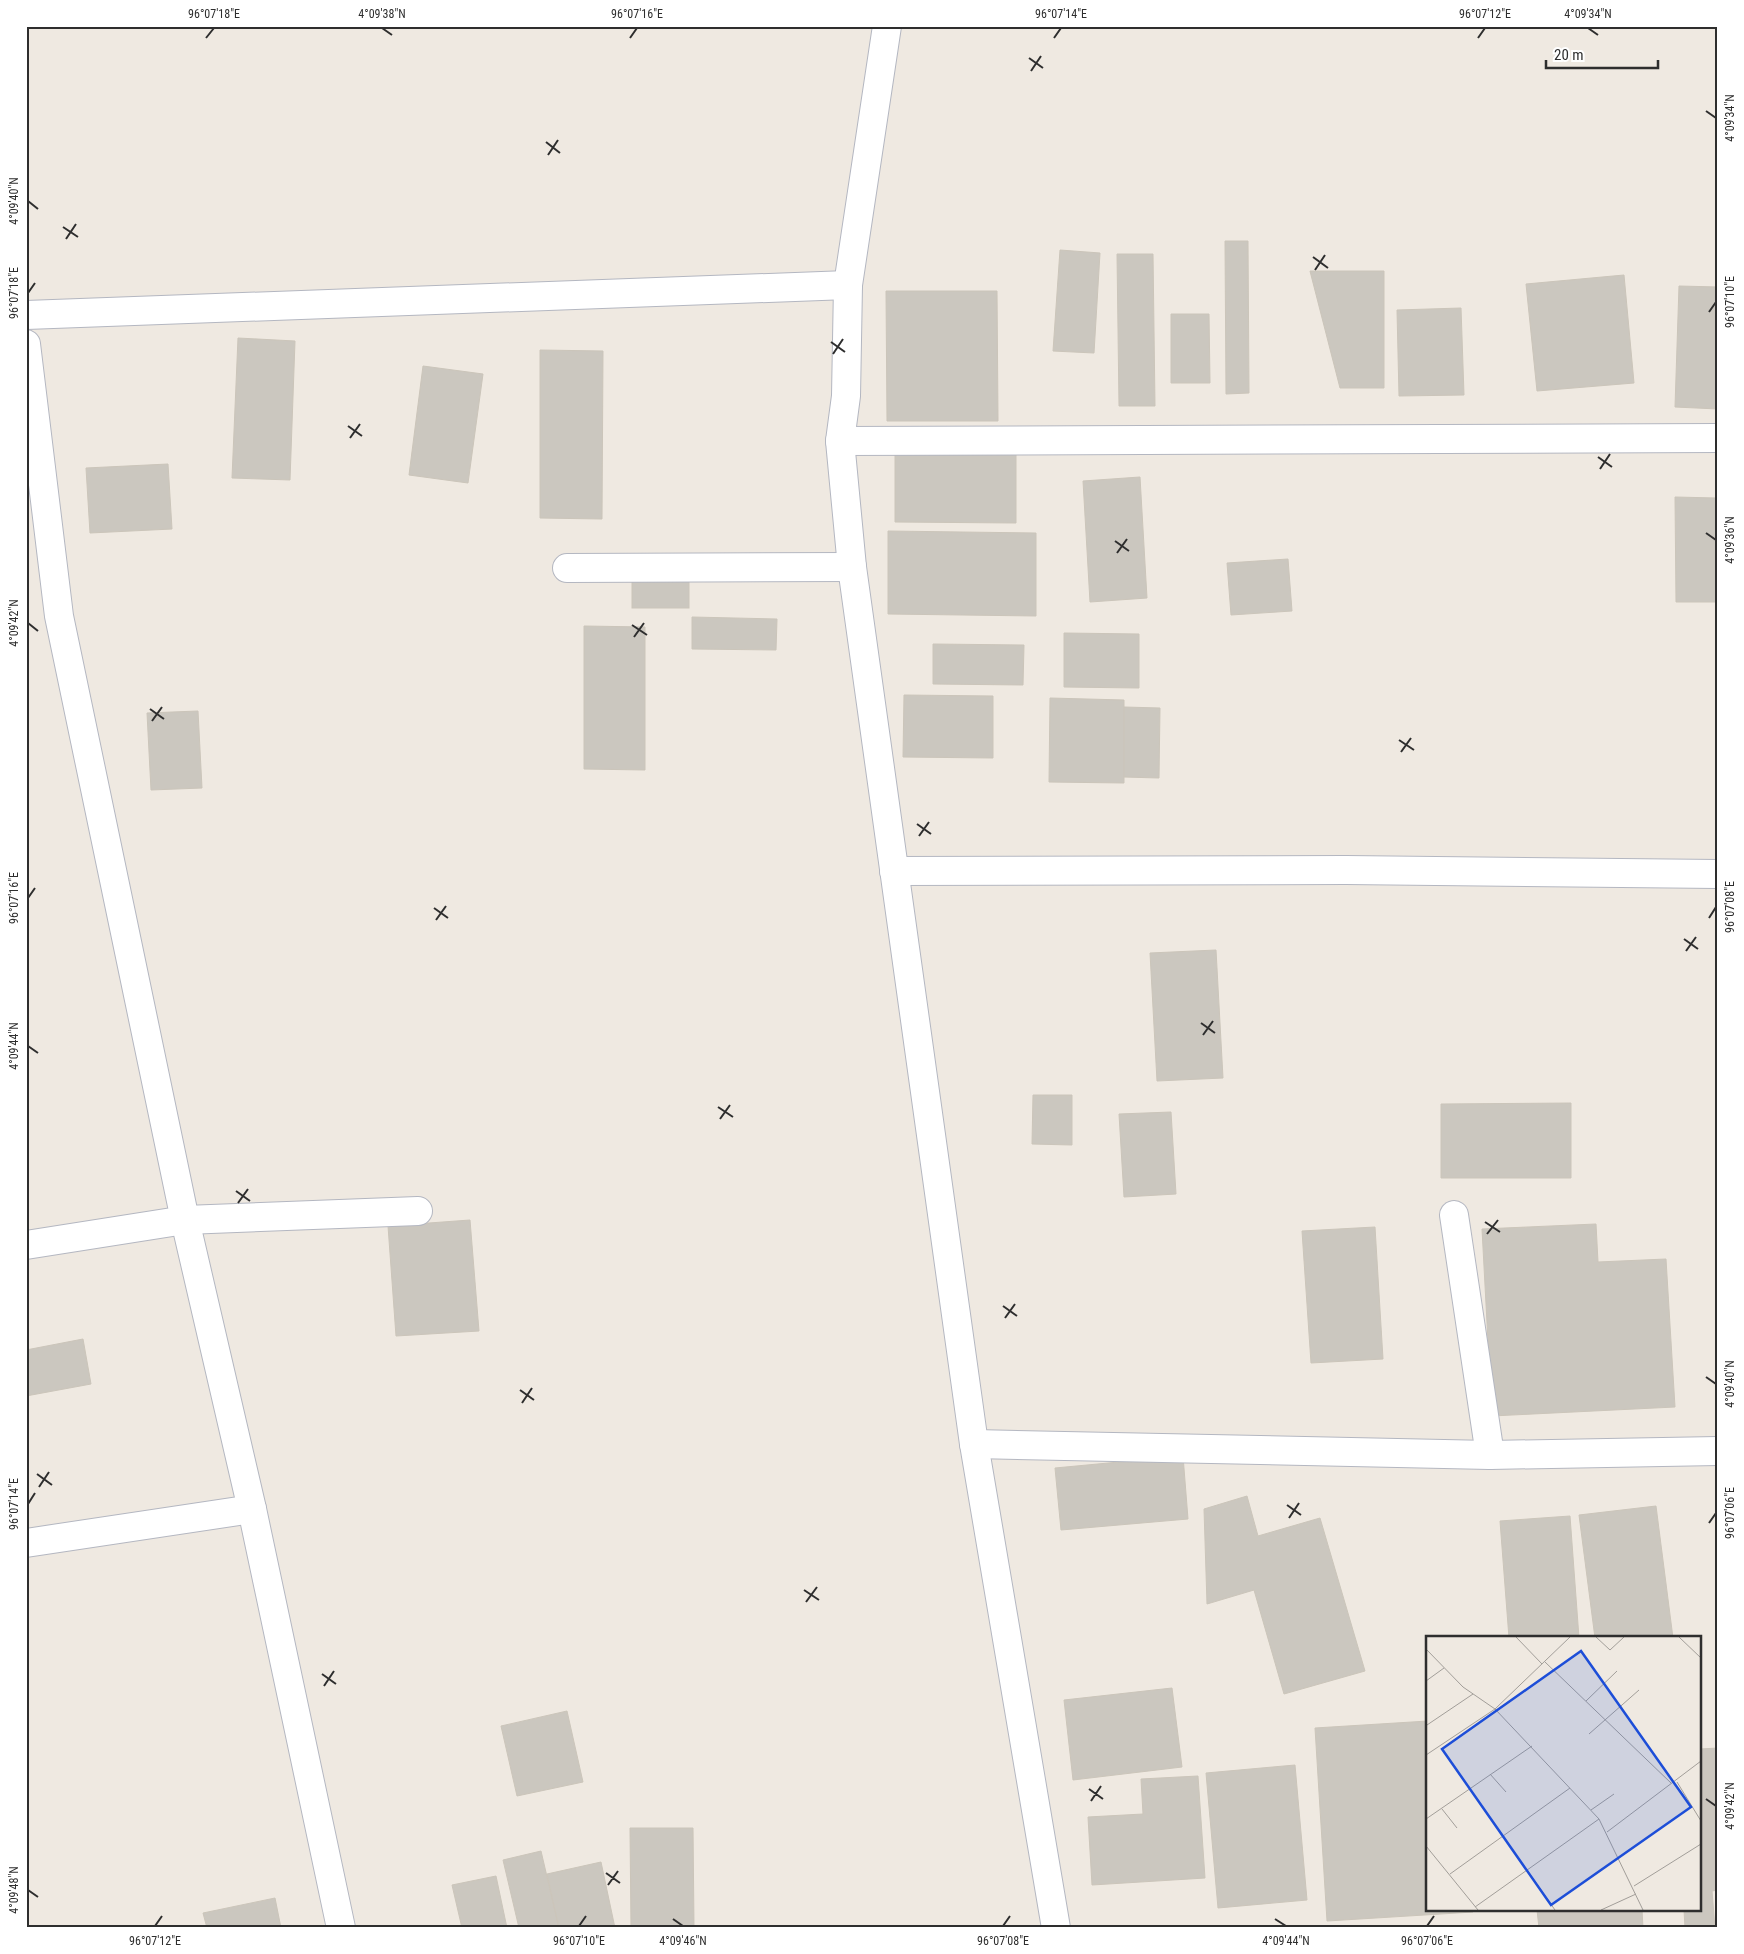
<svg xmlns="http://www.w3.org/2000/svg" width="1744" height="1954" font-family="'Roboto Condensed',sans-serif">
	<rect width="100%" height="100%" fill="#efe9e1"/>
	<g fill="#cbc7bf" stroke="#cbc5ba">
		<path d="M1225,241H1248L1249,393L1226,394Z"/>
		<path d="M1060,250L1100,253L1094,353L1053,351Z"/>
		<path d="M1117,254H1153L1155,406H1119Z"/>
		<path d="M1310,271H1384V388H1340Z"/>
		<path d="M1624,275L1634,383L1537,391L1526,284Z"/>
		<path d="M1679,286L1718,287V409L1675,407Z"/>
		<path d="M886,291H997L998,421H887Z"/>
		<path d="M1461,308L1464,395L1399,396L1397,310Z"/>
		<path d="M1171,314H1209L1210,383H1171Z"/>
		<path d="M238,338L295,341L290,480L232,478Z"/>
		<path d="M540,350L603,351L602,519L540,518Z"/>
		<path d="M423,366L483,374L468,483L409,475Z"/>
		<path d="M895,452L1016,453V523L895,522Z"/>
		<path d="M168,464L172,529L90,533L86,468Z"/>
		<path d="M1140,477L1147,598L1090,602L1083,481Z"/>
		<path d="M1675,497L1716,498V602H1676Z"/>
		<path d="M888,531L1036,533V616L888,614Z"/>
		<path d="M1288,559L1292,611L1231,615L1227,563Z"/>
		<rect x="632" y="582" width="57" height="26"/>
		<path d="M692,617L777,619L776,650L692,649Z"/>
		<path d="M584,626L645,627V770L584,769Z"/>
		<path d="M1064,633L1139,634V688L1064,687Z"/>
		<path d="M933,644L1024,645L1023,685L933,684Z"/>
		<path d="M904,695L993,696V758L903,757Z"/>
		<path d="M1050,698L1124,700V783L1049,782Z"/>
		<path d="M1124,707L1160,708L1159,778L1124,777Z"/>
		<path d="M198,711L202,788L151,790L147,713Z"/>
		<path d="M1216,950L1223,1078L1157,1081L1150,953Z"/>
		<path d="M1033,1095H1072V1145L1032,1144Z"/>
		<path d="M1571,1103V1178H1441V1104Z"/>
		<path d="M1171,1112L1176,1194L1124,1197L1119,1114Z"/>
		<path d="M470,1220L479,1331L396,1336L388,1226Z"/>
		<path d="M1596,1224L1598,1262L1666,1259L1675,1407L1492,1416L1482,1229Z"/>
		<path d="M1375,1227L1383,1359L1311,1363L1302,1231Z"/>
		<path d="M83,1339L91,1384L26,1396V1350Z"/>
		<path d="M1183,1456L1188,1519L1061,1530L1055,1468Z"/>
		<path d="M1247,1496L1258,1536L1320,1518L1365,1671L1284,1694L1254,1590L1207,1604L1204,1509Z"/>
		<path d="M1656,1506L1673,1638H1595L1579,1515Z"/>
		<path d="M1570,1516L1579,1638H1509L1500,1521Z"/>
		<path d="M1172,1688L1182,1767L1073,1780L1064,1700Z"/>
		<path d="M567,1711L583,1782L517,1796L501,1726Z"/>
		<path d="M1428,1721V1910H1473V1912L1327,1921L1315,1728Z"/>
		<path d="M1718,1748V1890L1712,1891L1715,1928H1685L1684,1910H1700V1749Z"/>
		<path d="M1295,1765L1307,1900L1218,1908L1206,1773Z"/>
		<path d="M1198,1776L1205,1878L1092,1885L1088,1817L1143,1814L1141,1779Z"/>
		<path d="M630,1828H693L694,1928H631Z"/>
		<path d="M541,1851L559,1928H519L503,1860Z"/>
		<path d="M601,1862L615,1928H559L547,1874Z"/>
		<path d="M496,1876L507,1928H462L452,1885Z"/>
		<path d="M275,1898L281,1928H207L203,1913Z"/>
		<path d="M1537,1910H1642L1643,1928H1539Z"/>
	</g>
	<g fill="none" stroke-linecap="round" stroke-linejoin="round">
		<defs>
			<g id="minor">
				<path d="M887,26L848,285L846,396L840,441L852,567L974,1444L1056,1928"/>
				<path d="M26,315L848,285"/>
				<path d="M26,344L59,616L185,1220L252,1509L341,1928"/>
				<path d="M840,441L1718,438"/>
				<path d="M567,568L852,567"/>
				<path d="M894,871L1346,870L1718,874"/>
				<path d="M1454,1215L1490,1455"/>
				<path d="M26,1245L185,1220L418,1211"/>
				<path d="M974,1444L1490,1455L1718,1451"/>
				<path d="M26,1543L252,1509"/>
			</g>
		</defs>
		<use href="#minor" stroke="#b4b7c1" stroke-width="30"/>
		<use href="#minor" stroke="#fff" stroke-width="28"/>
	</g>
	<path fill="none" stroke="#2e2e2e" stroke-width="2" d="M382,28L392,35M1588,28L1598,35M206,38L214,28M630,38L637,28M1054,38L1061,28M1478,38L1485,28M1029,58L1043,68M1031,71L1041,56M1706,111L1716,118M546,142L560,153M548,155L558,140M28,201L38,209M63,227L78,237M66,239L76,224M1313,257L1328,268M1315,270L1325,255M28,293L35,283M1709,312L1716,302M831,342L845,352M833,354L843,339M348,426L362,436M350,438L360,424M1598,457L1612,467M1600,469L1610,454M1706,533L1716,540M1115,541L1129,551M1117,553L1127,539M28,623L38,631M632,625L647,635M634,637L644,623M150,709L164,719M152,721L162,707M1399,740L1414,750M1401,752L1411,738M917,824L931,834M919,836L929,822M28,898L35,888M434,908L448,918M1709,918L1716,907M436,920L446,906M1684,939L1698,949M1686,951L1696,937M1201,1023L1215,1033M1203,1035L1213,1021M28,1046L38,1053M718,1107L733,1117M720,1119L730,1105M236,1191L250,1201M238,1203L248,1189M1485,1222L1500,1232M1487,1234L1498,1220M1003,1306L1017,1316M1005,1318L1015,1304M1706,1377L1716,1384M520,1390L534,1400M522,1403L532,1388M37,1474L52,1485M39,1487L49,1472M28,1504L35,1493M1287,1505L1301,1515M1289,1518L1299,1503M1709,1523L1716,1513M804,1590L819,1600M806,1602L817,1587M322,1674L336,1684M324,1686L334,1671M1089,1789L1103,1799M1706,1799L1716,1806M1091,1801L1101,1786M606,1873L620,1883M608,1885L618,1871M28,1890L38,1897M673,1919L683,1926M1275,1919L1286,1926M155,1926L162,1916M579,1926L586,1916M1003,1926L1010,1916M1427,1926L1434,1916"/>
	<g transform="translate(1426 1636)">
		<rect width="275" height="275" fill="#efe9e1"/>
		<path fill="none" stroke="#a29e99" stroke-width="1" d="M90,1L116,28M170,1L184,14L198,1M253,1L275,22M0,13L37,51L69,73L173,183L217,274M119,26L245,147M0,45L18,32M160,65L191,35M1,89L47,58M163,98L213,54M0,119L69,73L144,1M64,138L80,156M251,146L275,185M16,173L31,192M165,174L188,158M0,183L106,110M181,196L275,125M0,210L52,274M101,234L129,274M24,238L144,152M208,250L275,208M49,271L173,183M175,274L210,258"/>
		<path fill="#1d4ed8" fill-opacity="0.15" stroke="#1d4ed8" stroke-width="2.5" d="M155,15L265,171L125,269L16,113Z"/>
		<rect width="275" height="275" fill="none" stroke="#2e2e2e" stroke-width="2.5"/>
	</g>
	<rect width="1744" height="1954" fill="none" stroke="#ffffff" stroke-width="55"/>
	<path d="M1546 60v8h112v-8" fill="none" stroke="#2e2e2e" stroke-width="2.5"/>
	<text x="1554" y="60" font-size="15" fill="#2e2e2e" stroke="#ffffff" stroke-width="4" paint-order="stroke">20 m</text>
	<rect x="28" y="28" width="1688" height="1898" fill="none" stroke="#2e2e2e" stroke-width="2"/>
	<g font-size="12" text-anchor="middle" fill="#2e2e2e">
		<text x="214" y="18">96°07'18"E</text>
		<text x="382" y="18">4°09'38"N</text>
		<text x="637" y="18">96°07'16"E</text>
		<text x="1061" y="18">96°07'14"E</text>
		<text x="1485" y="18">96°07'12"E</text>
		<text x="1588" y="18">4°09'34"N</text>
		<text transform="translate(1730 118) rotate(-90)" y="4">4°09'34"N</text>
		<text transform="translate(14 201) rotate(-90)" y="4">4°09'40"N</text>
		<text transform="translate(14 293) rotate(-90)" y="4">96°07'18"E</text>
		<text transform="translate(1730 302) rotate(-90)" y="4">96°07'10"E</text>
		<text transform="translate(1730 540) rotate(-90)" y="4">4°09'36"N</text>
		<text transform="translate(14 623) rotate(-90)" y="4">4°09'42"N</text>
		<text transform="translate(14 898) rotate(-90)" y="4">96°07'16"E</text>
		<text transform="translate(1730 907) rotate(-90)" y="4">96°07'08"E</text>
		<text transform="translate(14 1046) rotate(-90)" y="4">4°09'44"N</text>
		<text transform="translate(1730 1384) rotate(-90)" y="4">4°09'40"N</text>
		<text transform="translate(14 1504) rotate(-90)" y="4">96°07'14"E</text>
		<text transform="translate(1730 1513) rotate(-90)" y="4">96°07'06"E</text>
		<text transform="translate(1730 1806) rotate(-90)" y="4">4°09'42"N</text>
		<text transform="translate(14 1890) rotate(-90)" y="4">4°09'48"N</text>
		<text x="155" y="1945">96°07'12"E</text>
		<text x="579" y="1945">96°07'10"E</text>
		<text x="683" y="1945">4°09'46"N</text>
		<text x="1003" y="1945">96°07'08"E</text>
		<text x="1286" y="1945">4°09'44"N</text>
		<text x="1427" y="1945">96°07'06"E</text>
	</g>
</svg>
